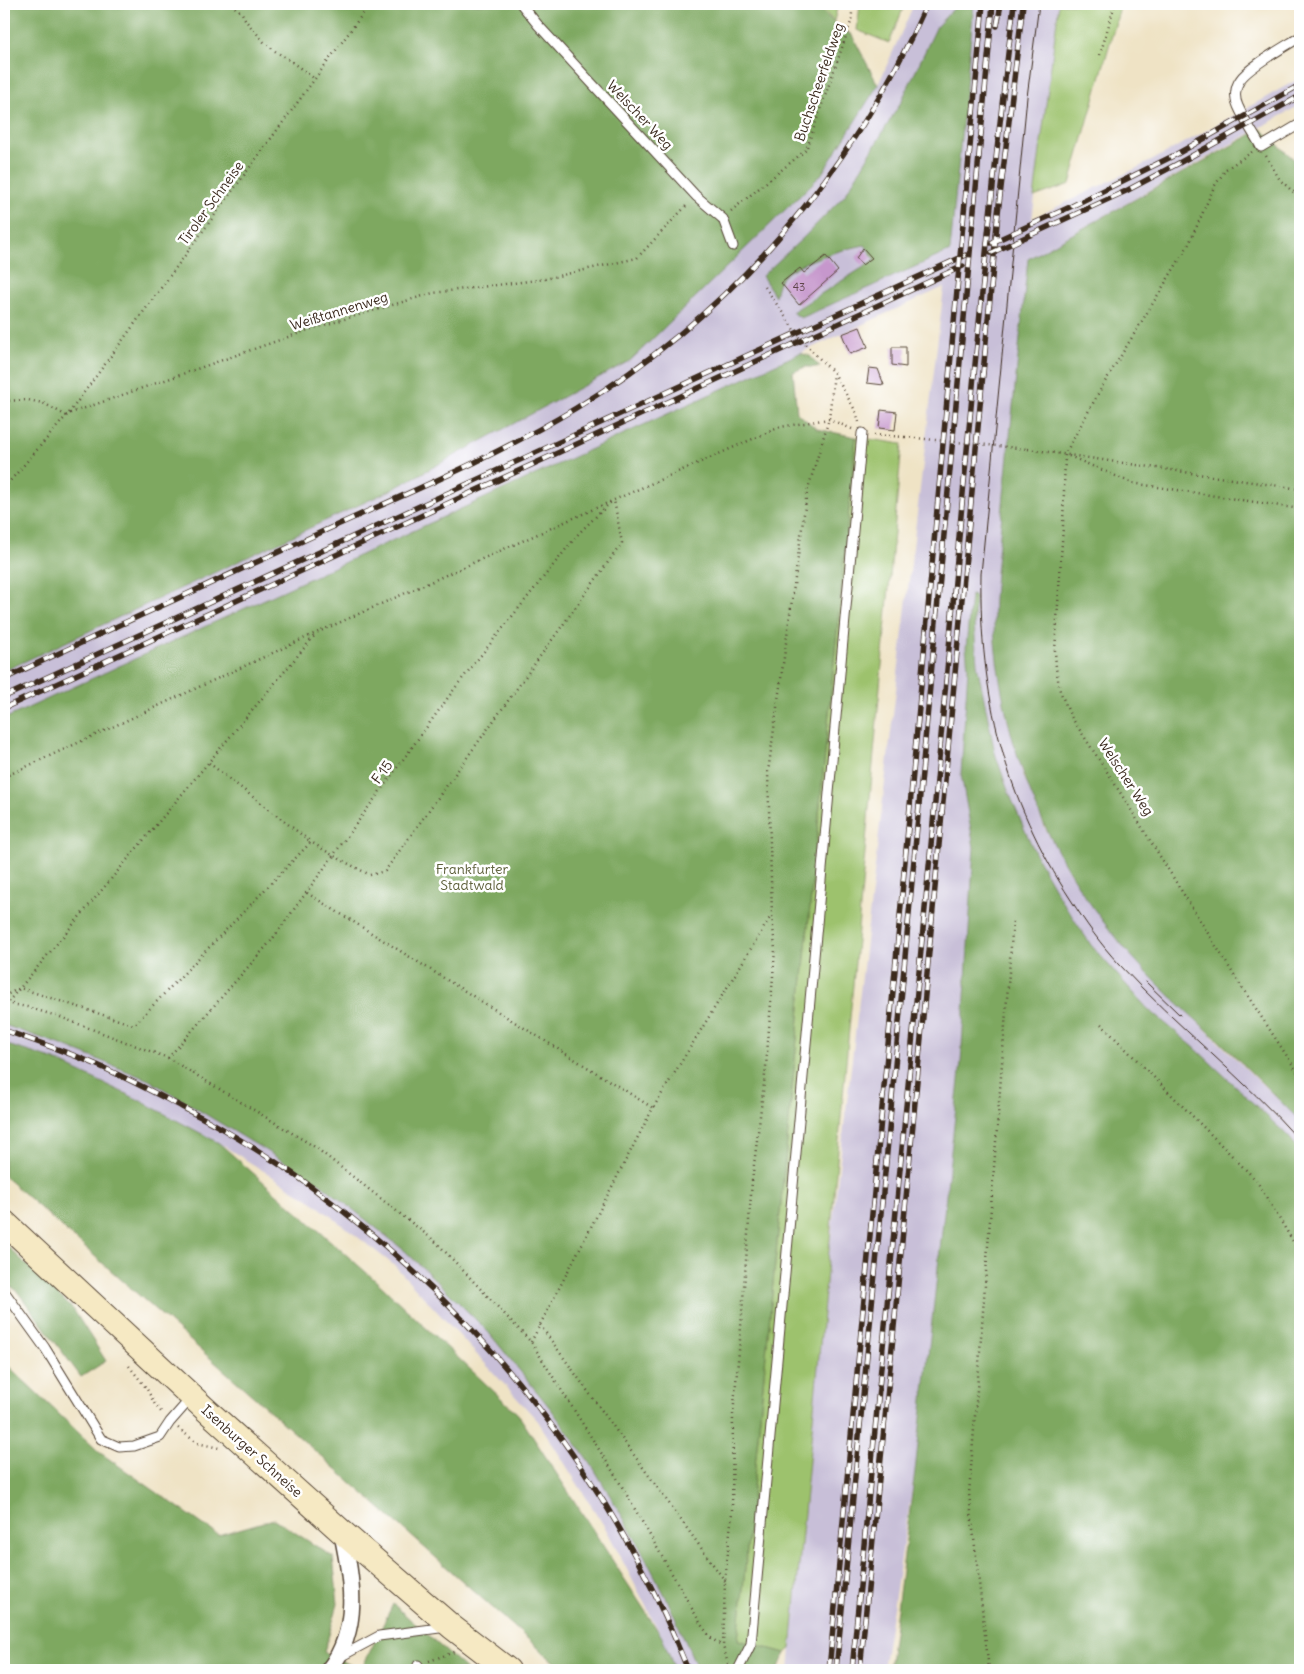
<svg xmlns="http://www.w3.org/2000/svg" width="1304" height="1674" font-family="Delius,sans-serif">
	<rect width="100%" height="100%" fill="#fff"/>
	<filter id="ink" filterUnits="userSpaceOnUse"><feTurbulence type="fractalNoise" baseFrequency=".02" numOctaves="2"/><feDisplacementMap in="SourceGraphic" scale="10" xChannelSelector="R" yChannelSelector="G"/><feConvolveMatrix kernelMatrix="1 2 1 2 8 2 1 2 1" color-interpolation-filters="sRGB"/></filter>
	<filter id="wash" filterUnits="userSpaceOnUse"><feTurbulence type="fractalNoise" baseFrequency=".0096" numOctaves="4" result="noise"/><feDisplacementMap in="SourceGraphic" scale="20" xChannelSelector="R" yChannelSelector="G"/><feGaussianBlur stdDeviation="1.12" result="paint"/><feColorMatrix in="noise" values="0 0 0 0 0 0 0 0 0 0 0 0 0 0 0 0 0 1.4 0 .05"/><feComposite in="paint" operator="in"/></filter>
	<g filter="url(#wash)">
		<rect width="100%" height="100%" fill="#efe3c5"/>
		<g fill="#c8bfd8">
			<path d="M914,4H1059L1047,112L1032,219L1151,161L1215,126L1300,78V105L1028,259L994,616L997,662L1007,719L1023,775L1044,826L1069,872L1100,916L1128,952L1176,1001L1300,1121V1151L1289,1137L1195,1048L1147,1008L1091,945L1060,898L1038,859L1023,826L1007,788L995,753L977,664L974,622L975,596L966,648L968,668L961,774L974,847L961,1063L915,1471L883,1670H789L828,1261L944,287L4,719V671L391,490L631,360L878,85Z"/>
			<path d="M4,1025L59,1044L149,1080L321,1184L405,1251L447,1291L489,1333L551,1409L593,1467L631,1531L666,1597L698,1670H675L662,1637L606,1529L538,1421L395,1266L310,1200L219,1143L137,1099L52,1059L4,1044Z"/>
		</g>
		<g fill="#9dc26d" stroke="#6c7646">
			<path d="M816,4H838L834,21Z"/>
			<path d="M860,4H905L889,43L857,30Z"/>
			<path d="M1059,4H1121L1070,184L1034,197Z"/>
			<path d="M856,437L902,444L828,1261L791,1649L785,1653L738,1640Z"/>
		</g>
		<g fill="#7ea860" stroke="#5c693f">
			<path d="M4,4H814L838,26L852,35L878,85L821,175L631,360L391,490L4,671Z"/>
			<path d="M958,4H974L950,251L801,318L792,312L875,260L865,245C844,249 800,261 784,275C778,280 777,288 775,296L762,276L803,238L845,195L901,102L937,26Z"/>
			<path d="M1261,129L1300,165V1121C1273,1094 1245,1066 1217,1039C1186,1011 1155,983 1128,952C1061,875 1018,786 1001,686C997,663 994,641 994,618C993,603 995,588 996,573L1028,259Z"/>
			<path d="M800,353L810,356L820,367H805L793,372L797,413L817,429L856,437L738,1640L785,1653L778,1670H698L666,1597L631,1531L593,1467L551,1409L489,1333L447,1291L405,1251L321,1184L149,1080L59,1044L4,1025V719Z"/>
			<path d="M971,595L975,596L974,622L977,664L995,753L1007,788L1023,826L1038,859L1060,898L1091,945L1147,1008L1195,1048L1289,1137L1300,1151V1670H889L915,1471L961,1063L974,847L961,774L968,668L966,648Z"/>
			<path d="M4,1044L52,1059L137,1099L219,1143L375,1280L518,1414L662,1637L675,1670H563L4,1176Z"/>
			<path d="M4,1243L73,1309L106,1361L81,1377L17,1291L4,1281Z"/>
			<path d="M4,1362L99,1452L218,1535L274,1519L333,1557L338,1604L324,1652L361,1670L393,1604L467,1670H4Z"/>
		</g>
		<g id="blocks">
			<g fill="#c697cc">
				<path d="M863,248L872,258L862,265L856,258Z"/>
				<path d="M826,256L838,271L799,305L781,283L800,268L804,273Z"/>
				<path d="M860,327L868,347L850,354L842,334Z"/>
				<path d="M892,347H906V367L892,365Z"/>
				<path d="M869,368L878,369L884,385L867,383Z"/>
				<path d="M881,410L897,412L895,430L879,428Z"/>
			</g>
		</g>
	</g>
	<g filter="url(#ink)">
		<use href="#blocks" fill-opacity="0" stroke="#564637" stroke-width="1"/>
		<g fill="none" stroke-linecap="round" stroke-linejoin="round">
			<defs>
				<g id="lane">
					<path d="M521,4L538,25L696,196L723,219L733,246"/>
					<path d="M1300,37C1286,46 1248,67 1240,80C1235,87 1234,98 1238,106C1244,120 1254,134 1261,147L1300,124"/>
					<path d="M4,1291L45,1348L101,1439L119,1447L134,1446L160,1437L170,1422L192,1397"/>
					<path d="M338,1658L379,1636L447,1627"/>
					<path d="M418,1665L419,1670"/>
					<path d="M738,1670L751,1644L862,433"/>
				</g>
				<path id="street" d="M329,1670C361,1628 352,1581 342,1532"/>
				<path id="secondary" d="M4,1222L203,1407L342,1532L452,1627L508,1670"/>
			</defs>
			<use href="#lane" stroke="#564637" stroke-width="11"/>
			<use href="#street" stroke="#564637" stroke-width="19"/>
			<use href="#secondary" stroke="#564637" stroke-width="26"/>
			<g stroke="#564637" stroke-width="2.5" stroke-dasharray="1 4" stroke-linecap="butt">
				<path d="M231,4L242,13L246,21L264,42L275,51L289,60L315,79"/>
				<path d="M1100,55L1115,4"/>
				<path d="M1252,152L1226,169L1214,187L1189,244L1103,385L1065,454L1063,527L1055,650L1056,668L1060,691L1070,715L1113,781L1234,975L1300,1076"/>
				<path d="M1266,156L1280,180L1300,198"/>
				<path d="M731,211L806,150L851,22L853,4"/>
				<path d="M765,287L801,340L834,373L856,412L859,422"/>
				<path d="M4,401L28,400L43,403L67,416"/>
				<path d="M69,413L370,4"/>
				<path d="M874,435L905,437"/>
				<path d="M1028,449L1300,489"/>
				<path d="M1069,456L1132,483L1300,509"/>
				<path d="M4,488L68,414L311,329L433,293L545,279L637,258L688,204"/>
				<path d="M209,763L311,842"/>
				<path d="M4,777L316,633L614,500L780,427L829,419L852,429"/>
				<path d="M307,893L653,1108"/>
				<path d="M4,996L20,988L134,1025L311,842L334,856L370,875L385,871L622,543L614,500"/>
				<path d="M4,1002L7,1003L20,988L315,635"/>
				<path d="M7,1003L27,1007L60,1017L168,1058L315,1147L436,1242L531,1342L617,1478L702,1626L712,1639L723,1646"/>
				<path d="M1101,1024L1256,1180L1300,1253"/>
				<path d="M168,1058L271,941L458,684L579,533L611,502"/>
				<path d="M540,1325L725,1581"/>
				<path d="M531,1342L653,1108L771,916"/>
				<path d="M129,1366L147,1389L155,1405L163,1414"/>
				<path d="M178,1428L197,1443L219,1448"/>
				<path d="M429,1661L454,1652"/>
				<path d="M728,1664L723,1646L725,1581L732,1512L733,1415L740,1340L752,1181L766,1067L775,950L772,915L768,772L807,492L829,419L834,373"/>
				<path d="M989,1670L969,1494L1013,920"/>
			</g>
			<use href="#lane" stroke="#fff" stroke-width="9"/>
			<use href="#street" stroke="#fff" stroke-width="16"/>
			<use href="#secondary" stroke="#f6e9c3" stroke-width="24"/>
			<g stroke="#3b2a1e" stroke-width="1">
				<path d="M1039,4L1027,97L981,574C979,694 1005,799 1071,900C1085,922 1101,945 1119,964C1176,1026 1244,1078 1300,1141"/>
				<path d="M1146,982L1180,1015"/>
			</g>
			<defs>
				<g id="rail">
					<path d="M997,26L1001,4"/>
					<path d="M991,243L1070,207L1175,155L1300,85"/>
					<path d="M991,253L1126,191L1179,163L1300,96"/>
					<path d="M4,679C111,628 219,580 326,530C410,492 497,456 576,408C734,312 852,172 927,4"/>
					<path d="M4,697L966,255"/>
					<path d="M4,708L963,266"/>
					<path d="M4,1030C34,1041 65,1051 95,1064C125,1077 153,1092 182,1107C198,1116 214,1123 229,1133C259,1151 290,1170 318,1192C482,1314 613,1479 688,1670"/>
					<path d="M829,1670L897,949L983,4"/>
					<path d="M836,1670L887,1152L993,4"/>
					<path d="M852,1670C875,1430 898,1190 921,950C952,635 975,318 1014,4"/>
					<path d="M860,1670L894,1327L998,213L1023,4"/>
				</g>
			</defs>
			<use href="#rail" stroke="#3b2a1e" stroke-width="5.5"/>
			<use href="#rail" stroke="#fff" stroke-width="4" stroke-dasharray="11" stroke-linecap="butt"/>
			<path stroke="#564637" stroke-width="2.5" stroke-dasharray="1 4" stroke-linecap="butt" d="M905,437L1028,449"/>
		</g>
	</g>
	<g text-anchor="middle" stroke-width="5" stroke-linejoin="round" paint-order="stroke">
		<g font-size="11" fill="#5e454a">
			<text x="799" y="291">43</text>
		</g>
		<g font-size="14" fill="#3b2a1e" stroke="#fff">
			<text transform="translate(819 82) rotate(-71)" y="5">Buchscheerfeldweg</text>
			<text transform="translate(640 115) rotate(47)" y="5">Welscher Weg</text>
			<text transform="translate(211 203) rotate(-54)" y="5">Tiroler Schneise</text>
			<text transform="translate(339 311) rotate(-17)" y="5">Weißtannenweg</text>
			<text transform="translate(382 772) rotate(-54)" y="5">F 15</text>
			<text transform="translate(1126 777) rotate(57)" y="5">Welscher Weg</text>
			<text transform="translate(252 1451) rotate(42)" y="5">Isenburger Schneise</text>
		</g>
		<g font-size="14" fill="#5d5f3a" stroke="#fff">
			<text x="472" y="874">Frankfurter<tspan x="472" dy="16">Stadtwald</tspan></text>
		</g>
	</g>
	<rect width="1304" height="1674" fill="none" stroke="#fff" stroke-width="20"/>
</svg>
